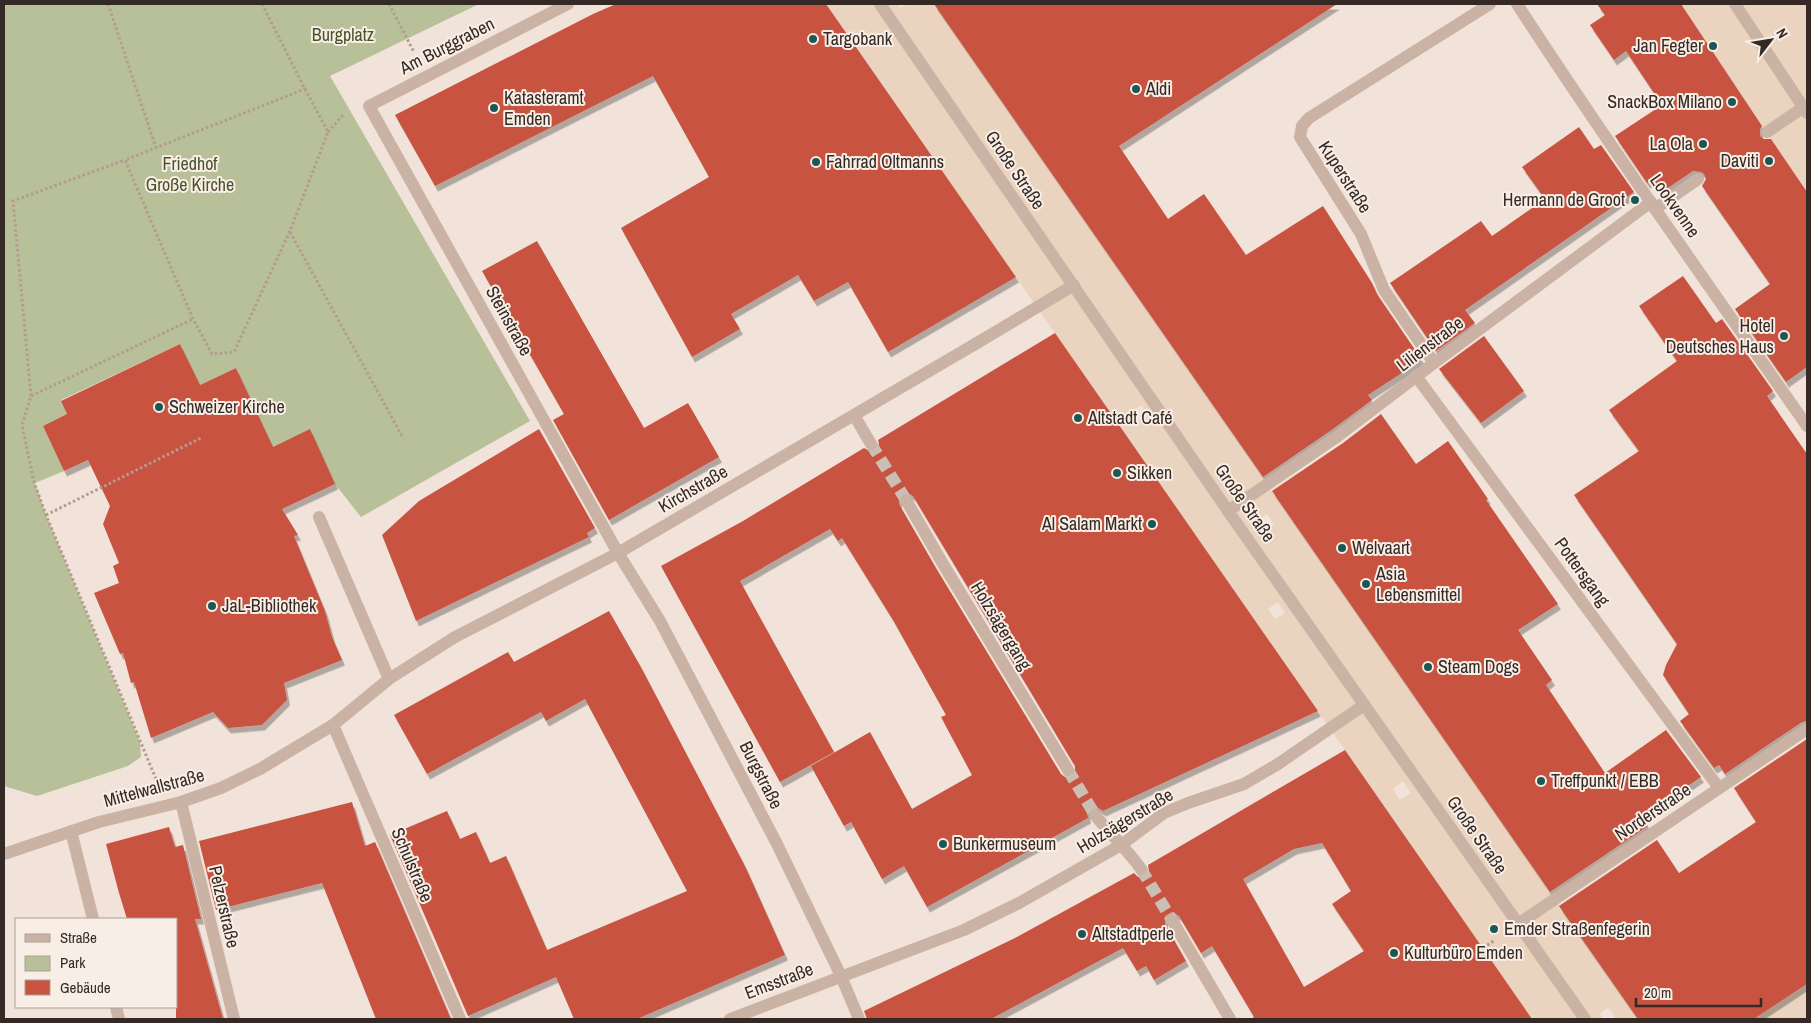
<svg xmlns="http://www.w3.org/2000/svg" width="1811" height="1023" font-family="'Archivo Narrow',sans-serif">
	<defs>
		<filter id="shadow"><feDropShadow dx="3" dy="5.5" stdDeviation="0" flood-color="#0004"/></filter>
	</defs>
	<rect width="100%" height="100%" fill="#f1e3d9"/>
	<path fill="#b7c098" d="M4,4H479L330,76L530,421L361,517L335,484L310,430L273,447L236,368L200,385L180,344L61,400L67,414L43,426L64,471L35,483L46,515L140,742L141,757L128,766L37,796L4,786Z"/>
	<g fill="#ead3bf" fill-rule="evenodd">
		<path d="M826,4H897L901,8L907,4H934L1638,1019H1612L1615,1017L1608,1007L1600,1014L1603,1019H1532ZM1142,405L1148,416L1138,422L1131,411ZM1267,514L1274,524L1264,531L1256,521ZM1278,602L1285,613L1275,619L1268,609ZM1403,781L1411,793L1400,800L1393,789Z"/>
		<path d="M1681,4H1807V192L1761,125Z"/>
		<path d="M1807,984V1019H1754L1780,1002Z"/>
	</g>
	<g fill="#c85340" fill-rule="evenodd" filter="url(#shadow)">
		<path d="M616,4H826L1016,277L888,352L848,282L814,301L798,275L731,314L740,329L692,357L621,228L709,177L653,76L435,186L395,115L593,14Z"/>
		<path d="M934,4H1337L1119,146L1168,219L1204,194L1246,255L1323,206L1372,283L1377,294L1422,360L1368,395L1372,400L1333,429L1263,477Z"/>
		<path d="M1597,4H1681L1762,126L1760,129V136L1764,139H1771L1807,192V367L1786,382L1735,309L1770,284L1702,186L1706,179L1704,174L1701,172L1693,171L1662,192L1653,179L1647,183L1615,136L1662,105L1626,51L1614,60L1590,25L1605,15Z"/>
		<path d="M1579,127L1594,149L1601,145L1634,192L1465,310L1475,323L1436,351L1390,283L1481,221L1492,236L1545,199L1522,167Z"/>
		<path d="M537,241L644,428L688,403L719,457L609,520L553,420L564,414L482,271Z"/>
		<path d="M1683,276L1716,323L1722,319L1773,391L1767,396L1807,454V721L1802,722L1725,774L1719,765L1714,768L1680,721L1689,714L1663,675L1666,665L1677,644L1574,495L1639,451L1609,410L1677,361L1639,306Z"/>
		<path d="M1055,333L1318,711L1103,811L1097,807L1090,808L1087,813L1088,818L927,907L904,866L882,879L851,822L844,826L811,766L870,732L912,809L972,775L941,717L946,715L893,620L842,538L838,541L830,529L740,581L834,752L780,782L661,566L743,521L864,448L871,452L876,451L879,444L878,440ZM906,492L913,496L1075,766V773L1072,777H1065L1061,774L936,568L899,504V496Z"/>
		<path d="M1484,336L1524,391L1481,423L1439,369Z"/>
		<path d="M180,344L200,385L236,368L273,447L310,429L335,484L282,509L298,535L294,536L325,611L332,637L342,660L284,683L287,700L262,725L228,728L213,712L151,738L134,682L131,683L123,653L120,654L94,593L119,583L113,566L119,563L103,524L110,506L88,460L64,471L43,426L67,414L61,401Z"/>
		<path d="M1381,414L1416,464L1448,441L1488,499L1486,500L1558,604L1518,630L1552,680L1546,685L1605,773L1666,730L1701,777L1642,817L1648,826L1550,892L1272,491L1343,443Z"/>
		<path d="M539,429L595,528L587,533L589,537L416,621L382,535L419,501Z"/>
		<path d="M609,611L642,669L745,866L785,955L637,1019H574L556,977L468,1016L390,835L447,811L460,839L476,832L490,863L506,856L547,950L687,891L585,699L546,721L541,712L427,774L394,715L508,652L514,662Z"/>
		<path d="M1807,739V984L1754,1019H1638L1559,906L1657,840L1679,873L1756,822L1734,788Z"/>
		<path d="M1345,750L1532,1019H1251L1254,1017L1212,946L1201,953L1179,916L1172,912L1165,916V924L1186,961L1154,980L1146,966L1137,971L1123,948L991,1019H867L864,1011L1015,938L1134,873L1138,877L1145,876L1149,872L1148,865ZM1322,843L1351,891L1332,904L1364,951L1304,987L1243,879L1294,849Z"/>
		<path d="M352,802L365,846L375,842L451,1019H376L322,883L216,910L199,841Z"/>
		<path d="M169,827L175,847L183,845L201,919H195L223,1019H176V919H127L119,893L106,844Z"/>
	</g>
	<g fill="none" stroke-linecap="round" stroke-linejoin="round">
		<g stroke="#cbbeb5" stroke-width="12" stroke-dasharray="12 6" stroke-linecap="butt">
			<path d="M871,444L906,500"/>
			<path d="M1068,770L1095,815"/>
			<path d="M1141,869L1172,920"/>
		</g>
		<g stroke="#b59b8f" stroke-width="3" stroke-dasharray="2.5 2.5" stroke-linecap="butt">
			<path d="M108,4L156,148"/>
			<path d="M262,4L305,89"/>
			<path d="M389,4L414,52"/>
			<path d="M305,89L328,132L290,231L234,352L212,354L193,319L125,160Z"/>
			<path d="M328,132L343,115"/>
			<path d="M290,232L402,436"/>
			<path d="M31,396L13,201L125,160"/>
			<path d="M46,515L201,438"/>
			<path d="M156,779L46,515L34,482L22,425L31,396L193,319"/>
			<path d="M1483,948L1495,940"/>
		</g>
		<g stroke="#cab2a4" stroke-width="12">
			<path d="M1767,132L1804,107"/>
			<path d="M1655,209L1698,179"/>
			<path d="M1416,376L1719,788"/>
			<path d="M319,517L389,679"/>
			<path d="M1555,899L1807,729"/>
		</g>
		<g stroke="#cab2a4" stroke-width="12">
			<path d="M880,4L1228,511L1585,1019"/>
			<path d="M977,343L1074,285"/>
			<path d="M1228,511L1338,436"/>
			<path d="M1278,764L1364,705"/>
			<path d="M1518,924L1555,899"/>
		</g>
		<g stroke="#cab2a4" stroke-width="12">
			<path d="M568,4L369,106L618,553L660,621L777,844L841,976L859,1019"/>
			<path d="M1517,4C1610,147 1709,286 1807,426"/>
			<path d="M1735,4L1807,113"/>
			<path d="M1434,363L1384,290L1361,234L1300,137L1302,126L1309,118L1490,4"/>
			<path d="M854,415L871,444"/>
			<path d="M1338,436L1434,363L1651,202"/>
			<path d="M906,500L943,564L1068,770"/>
			<path d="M333,725L460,1019"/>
			<path d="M181,802L234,1019"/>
			<path d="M1095,815C1110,834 1128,850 1141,869"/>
			<path d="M71,831L93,919"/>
			<path d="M4,854L99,822L181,802L221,788L260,769L333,725L389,679L455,637L618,553L977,343"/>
			<path d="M1172,920L1230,1019"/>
			<path d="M116,1007L119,1019"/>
			<path d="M730,1019L964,930L1019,903L1121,845L1164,813L1188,803L1244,784L1278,764"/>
		</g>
	</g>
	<g fill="#1b5755" stroke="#f9eee5" stroke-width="2">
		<circle cx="813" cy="39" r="5"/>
		<circle cx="1713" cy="46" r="5"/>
		<circle cx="1136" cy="89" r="5"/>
		<circle cx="1732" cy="102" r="5"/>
		<circle cx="494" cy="108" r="5"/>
		<circle cx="1703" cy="144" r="5"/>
		<circle cx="1769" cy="161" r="5"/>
		<circle cx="816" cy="162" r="5"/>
		<circle cx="1635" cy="200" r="5"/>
		<circle cx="1784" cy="336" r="5"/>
		<circle cx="159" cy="407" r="5"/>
		<circle cx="1078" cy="418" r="5"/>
		<circle cx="1117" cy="473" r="5"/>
		<circle cx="1152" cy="524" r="5"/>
		<circle cx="1342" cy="548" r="5"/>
		<circle cx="1366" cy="584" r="5"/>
		<circle cx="212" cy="606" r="5"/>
		<circle cx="1428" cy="667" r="5"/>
		<circle cx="1541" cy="781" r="5"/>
		<circle cx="943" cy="844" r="5"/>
		<circle cx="1494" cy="929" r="5"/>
		<circle cx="1082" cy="934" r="5"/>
		<circle cx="1394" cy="953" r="5"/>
	</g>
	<g text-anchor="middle" stroke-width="4" stroke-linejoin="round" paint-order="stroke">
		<g font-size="18" fill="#48532a" stroke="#f9eee5">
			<text x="343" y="41">Burgplatz</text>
			<text x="190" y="170">Friedhof<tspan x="190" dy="21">Große Kirche</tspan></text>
		</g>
		<g font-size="18" fill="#352926" stroke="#f9eee5" text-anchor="start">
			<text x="823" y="45">Targobank</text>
			<text x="1703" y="52" text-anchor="end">Jan Fegter</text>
			<text x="1146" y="95">Aldi</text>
			<text x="504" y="104">Katasteramt<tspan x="504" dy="21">Emden</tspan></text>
			<text x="1722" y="108" text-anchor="end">SnackBox Milano</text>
			<text x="1693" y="150" text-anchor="end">La Ola</text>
			<text x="1759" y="167" text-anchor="end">Daviti</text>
			<text x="826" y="168">Fahrrad Oltmanns</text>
			<text x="1625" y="206" text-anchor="end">Hermann de Groot</text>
			<text x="1774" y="332" text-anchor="end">Hotel<tspan x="1774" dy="21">Deutsches Haus</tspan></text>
			<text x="169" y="413">Schweizer Kirche</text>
			<text x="1088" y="424">Altstadt Café</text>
			<text x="1127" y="479">Sikken</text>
			<text x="1142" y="530" text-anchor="end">Al Salam Markt</text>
			<text x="1352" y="554">Welvaart</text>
			<text x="1376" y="580">Asia<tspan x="1376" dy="21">Lebensmittel</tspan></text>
			<text x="222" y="612">JaL-Bibliothek</text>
			<text x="1438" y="673">Steam Dogs</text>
			<text x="1551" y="787">Treffpunkt / EBB</text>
			<text x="953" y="850">Bunkermuseum</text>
			<text x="1504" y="935">Emder Straßenfegerin</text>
			<text x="1092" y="940">Altstadtperle</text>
			<text x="1404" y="959">Kulturbüro Emden</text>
		</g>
		<g font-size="18" fill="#352926" stroke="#f9eee5">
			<text transform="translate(447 46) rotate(-27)" y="6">Am Burggraben</text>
			<text transform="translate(1015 170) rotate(56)" y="6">Große Straße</text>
			<text transform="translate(1345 177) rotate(57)" y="6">Kuperstraße</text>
			<text transform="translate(1675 206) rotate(55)" y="6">Lookvenne</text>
			<text transform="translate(509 321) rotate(61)" y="6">Steinstraße</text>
			<text transform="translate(1430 344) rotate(-37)" y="6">Lilienstraße</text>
			<text transform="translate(693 489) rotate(-30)" y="6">Kirchstraße</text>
			<text transform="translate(1245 503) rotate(55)" y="6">Große Straße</text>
			<text transform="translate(1582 572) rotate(54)" y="6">Pottersgang</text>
			<text transform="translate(1001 626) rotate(59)" y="6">Holzsägergang</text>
			<text transform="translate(761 775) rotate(63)" y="6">Burgstraße</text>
			<text transform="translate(154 788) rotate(-15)" y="6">Mittelwallstraße</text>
			<text transform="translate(1653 812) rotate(-34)" y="6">Norderstraße</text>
			<text transform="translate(1125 821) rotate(-31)" y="6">Holzsägerstraße</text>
			<text transform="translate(1477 835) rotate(55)" y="6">Große Straße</text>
			<text transform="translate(412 865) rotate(67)" y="6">Schulstraße</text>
			<text transform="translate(224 907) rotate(77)" y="6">Pelzerstraße</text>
			<text transform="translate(779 981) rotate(-21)" y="6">Emsstraße</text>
		</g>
	</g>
	<rect width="1811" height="1023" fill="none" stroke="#352926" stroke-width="10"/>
	<rect x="15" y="918" width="162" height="90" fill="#f9eee5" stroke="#ab9f99"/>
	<rect x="25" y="934" width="25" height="8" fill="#cab2a4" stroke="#ab9f99"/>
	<text x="60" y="943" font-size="15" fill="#352926">Straße</text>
	<rect x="25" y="956" width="25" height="15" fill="#b7c098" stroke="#ab9f99"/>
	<text x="60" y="968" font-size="15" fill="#352926">Park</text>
	<rect x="25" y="980" width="25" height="15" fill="#c85340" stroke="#ab9f99"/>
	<text x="60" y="993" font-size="15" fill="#352926">Gebäude</text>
	<g transform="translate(1771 40) rotate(59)" stroke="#f9eee5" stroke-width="4" paint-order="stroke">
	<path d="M0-4L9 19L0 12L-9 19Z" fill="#352926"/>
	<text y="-8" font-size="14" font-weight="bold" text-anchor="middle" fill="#352926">N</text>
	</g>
	<path d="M1636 998v8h125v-8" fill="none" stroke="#352926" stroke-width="2.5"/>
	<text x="1644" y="998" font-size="15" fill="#352926" stroke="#f9eee5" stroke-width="4" paint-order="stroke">20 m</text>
</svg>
